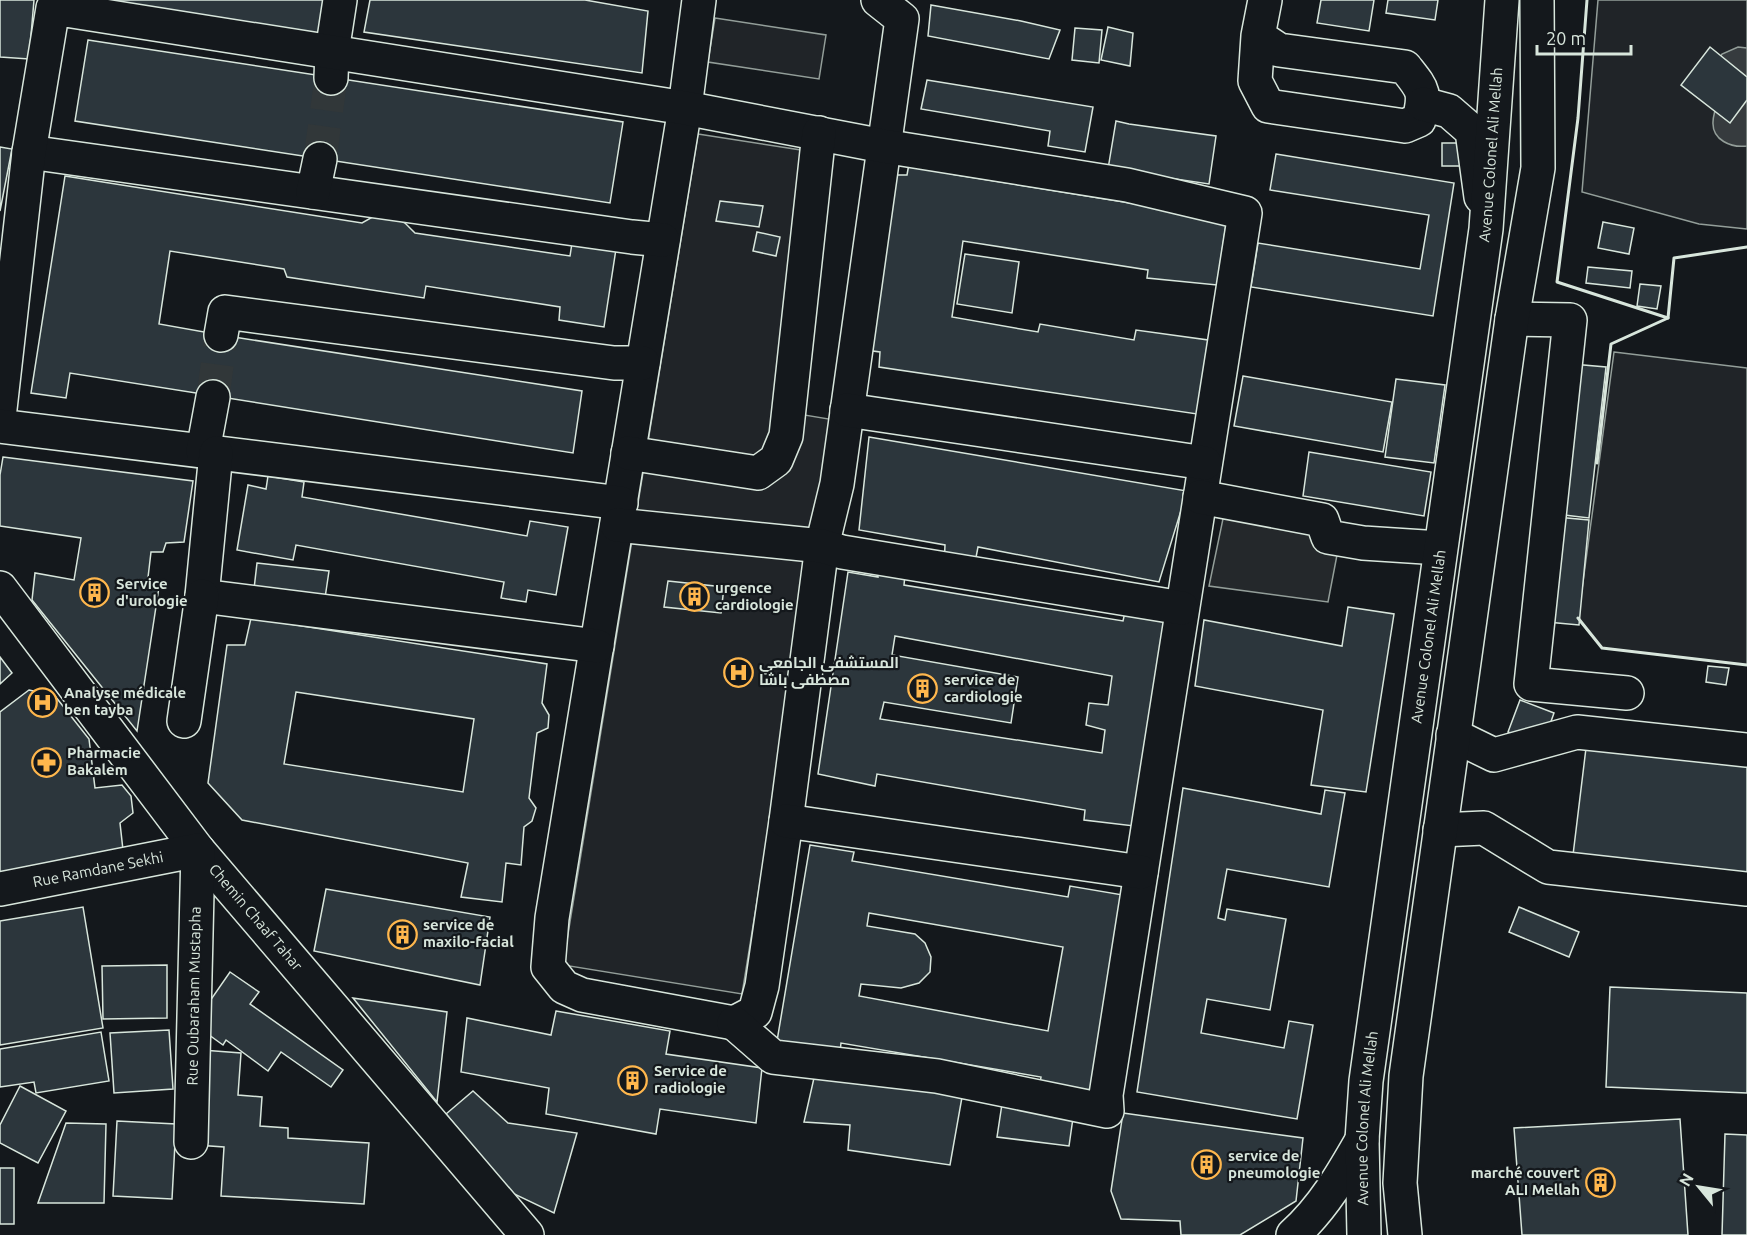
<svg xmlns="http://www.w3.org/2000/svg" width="1747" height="1235" font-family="Ubuntu,Cairo,sans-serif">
	<rect width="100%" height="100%" fill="#14181c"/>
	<g fill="#202428" stroke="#939e99" stroke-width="1.5">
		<path d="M1598,0H1747V229L1699,224L1582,192Z"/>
		<path d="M715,18L826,35L819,79L708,62Z"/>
		<path d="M698,134L833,155L792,413L835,420L742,994L563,965Z"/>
		<path d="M1614,352L1747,368V665L1602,648L1578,619Z"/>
	</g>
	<path fill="#24282b" stroke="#939e99" stroke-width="1.5" d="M1225,509L1342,529L1328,602L1209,586Z"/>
	<path fill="#363b3e" stroke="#939e99" stroke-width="1.5" d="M1738,47L1747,48V146C1731,148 1712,140 1713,122C1713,115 1716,110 1716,103C1717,89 1717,74 1718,60L1722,54Z"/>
	<g fill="#2c363c" stroke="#d8e6dc" stroke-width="1.5" fill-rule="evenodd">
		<path d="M0,0H34L29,59L0,57Z"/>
		<path d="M97,0H330L324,35Z"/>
		<path d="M370,0H585L648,11L642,73L364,32Z"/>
		<path d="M1321,0H1374L1369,31L1317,23Z"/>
		<path d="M1388,0H1438L1435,20L1386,13Z"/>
		<path d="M931,5L1021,21L1060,30L1049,59L928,36Z"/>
		<path d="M1108,27L1133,33L1130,66L1101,60Z"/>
		<path d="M1075,28L1102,30L1099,63L1072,60Z"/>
		<path d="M88,40L623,122L610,203L75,121Z"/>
		<path d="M1710,47L1747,77V100L1730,123L1681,85Z"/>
		<path d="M927,80L1093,107L1085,152L1048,146L1050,131L921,109Z"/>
		<path d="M1116,121L1129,124L1216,136L1209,184L1108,169Z"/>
		<path d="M1442,143H1464L1465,166H1442Z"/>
		<path d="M0,147L12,149L0,211Z"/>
		<path d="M1276,154L1454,183L1433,316L1251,287L1258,243L1420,269L1429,215L1270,190Z"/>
		<path d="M910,158L951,174L1204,215L1228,211L1217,285L1147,278L1148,270L963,241L952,317L1038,332L1040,324L1134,340L1136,330L1208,340L1197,414L879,367L880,352L865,350L894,175H907Z"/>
		<path d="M65,176L362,223L376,215H390L405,223L415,233L570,256L572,243L616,249L604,327L559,320L560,307L426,286L424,298L287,277L284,269L170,251L159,324L221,335L582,391L573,453L70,373L66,398L31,393Z"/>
		<path d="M720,201L763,206L759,227L716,221Z"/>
		<path d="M1603,222L1634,228L1629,254L1598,248Z"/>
		<path d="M757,232L780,237L776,256L753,251Z"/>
		<path d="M965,254L1019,262L1012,313L957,304Z"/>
		<path d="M1588,267L1632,271L1630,288L1586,283Z"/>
		<path d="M1640,284L1661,286L1657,309L1637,306Z"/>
		<path d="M1572,364L1606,367L1589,518L1556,514Z"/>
		<path d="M1243,376L1392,402L1383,452L1234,426Z"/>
		<path d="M1396,379L1445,385L1434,463L1385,457Z"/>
		<path d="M869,437L1187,491L1159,582L978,547L973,573L944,567L945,545L859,530Z"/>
		<path d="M1309,452L1431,472L1424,516L1303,496Z"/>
		<path d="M3,457L193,481L184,542L166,543L163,552H151L147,586L159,587L137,731L32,600L35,573L74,580L81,538L0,526V475Z"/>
		<path d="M268,476L304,482L302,497L527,536L530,521L568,527L556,595L528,590L526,602L501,598L504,582L296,545L293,560L237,550L248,485L266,489Z"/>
		<path d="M1556,517L1589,520L1579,625L1547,622Z"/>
		<path d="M257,563L329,571L325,598L254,589Z"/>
		<path d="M878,571L905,575L904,585L1123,621L1125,612L1168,620L1134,826L1084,820L1085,810L877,774L875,786L818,774L848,572L878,577ZM895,636L1112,676L1108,705L1089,703L1086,725L1105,730L1102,753L880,719L884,702L1011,723L1018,677L892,655Z"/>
		<path d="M668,581L724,587L721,613L664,607Z"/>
		<path d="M1348,607L1394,614L1366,792L1311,785L1323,710L1195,686L1204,620L1342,646Z"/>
		<path d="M251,618L547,664L542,703L549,715L548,728L537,733L529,798L536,808L532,821L524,827L521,865L506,863L502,902L461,897L468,863L242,820L208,783L227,645H245ZM296,692L474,719L463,792L284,764Z"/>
		<path d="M0,657L12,673L0,684Z"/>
		<path d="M1708,666L1729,668L1726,685L1706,682Z"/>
		<path d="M29,690L55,696L89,739L95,788L122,785L131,796L133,813L120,823L124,859L0,879V712Z"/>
		<path d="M1520,700L1554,713L1543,744L1508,732Z"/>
		<path d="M1586,748L1747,766V874L1573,855Z"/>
		<path d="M1183,788L1321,814L1325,790L1345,793L1329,887L1227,869L1218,918L1225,920L1227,909L1286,919L1270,1010L1207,999L1201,1033L1284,1048L1289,1021L1313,1025L1297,1119L1137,1092Z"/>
		<path d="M810,845L854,852L852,861L1068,897L1070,886L1129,896L1095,1097L1039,1088L1041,1077L841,1043L840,1052L777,1041ZM869,913L1063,947L1048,1031L859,996L861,984L901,988L919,983L930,972L931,957L925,943L915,934L867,926Z"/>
		<path d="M326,889L490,917L480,985L314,951Z"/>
		<path d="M83,907L103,1028L0,1045V921Z"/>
		<path d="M1519,907L1579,932L1569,957L1509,932Z"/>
		<path d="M167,965V1018L103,1019L102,966Z"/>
		<path d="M230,972L259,992L250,1004L343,1070L331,1087L281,1052L268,1071L226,1040L223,1045L194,1024Z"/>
		<path d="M1610,987L1747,993V1093L1606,1087Z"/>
		<path d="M353,998L447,1012L437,1102Z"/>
		<path d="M556,1011L670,1031L666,1054L762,1068L756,1123L660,1109L656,1134L546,1114L549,1088L461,1072L467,1018L551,1035Z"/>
		<path d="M169,1030L173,1089L114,1093L110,1033Z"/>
		<path d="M101,1032L109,1081L36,1093L34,1082L0,1087V1049Z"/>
		<path d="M202,1050L241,1053L238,1095L262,1097L260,1126L288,1128V1138L369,1143L364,1204L221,1196L224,1147L196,1145Z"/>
		<path d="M816,1069L964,1086L950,1165L848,1150L850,1125L804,1122Z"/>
		<path d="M20,1086L66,1111L38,1163L0,1143V1125Z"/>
		<path d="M473,1091L508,1123L577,1133L554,1213L510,1192L446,1114Z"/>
		<path d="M1002,1104L1074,1111L1069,1146L997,1137Z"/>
		<path d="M1123,1113L1303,1138L1296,1201L1240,1235H1181L1180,1221L1121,1219L1111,1191Z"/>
		<path d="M1680,1119L1688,1235H1522L1514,1128Z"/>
		<path d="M117,1121L176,1124L172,1199L113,1196Z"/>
		<path d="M66,1123L106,1124L104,1203H38Z"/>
		<path d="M1725,1134L1747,1135V1235H1722Z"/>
		<rect x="0" y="1168" width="14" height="56"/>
	</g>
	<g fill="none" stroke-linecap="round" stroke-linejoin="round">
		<g stroke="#313739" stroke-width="33" stroke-dasharray="33 16" stroke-linecap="butt">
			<path d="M320,159L331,78"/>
			<path d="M213,397L221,335"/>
		</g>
		<defs>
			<g id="minor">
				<path d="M699,0L685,108L552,918L548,967L564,987L582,995L734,1023L755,1012L762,986L786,821L822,546L837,484L902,19L878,0"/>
				<path d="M1258,36L1279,50L1405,67C1423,90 1426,91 1419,120L1405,126L1268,106L1255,81L1258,36L1265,0"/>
				<path d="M331,78L332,52L340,0"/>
				<path d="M1423,104L1449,111L1472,131L1481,197"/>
				<path d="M29,152L632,237L663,240"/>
				<path d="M313,192L320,159"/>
				<path d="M1512,319L1570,320L1531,684L1627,693"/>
				<path d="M221,335L225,312L614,363H643"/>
				<path d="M0,409L29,152L53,8L685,108L883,146L1127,185L1245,213L1106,1095L1107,1111L937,1076L773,1057L734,1023"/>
				<path d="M847,410L1205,463"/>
				<path d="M0,426L621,503"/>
				<path d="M203,451L213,397"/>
				<path d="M216,453L202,596L597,646"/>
				<path d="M628,453L758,473L776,460L786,436L819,133"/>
				<path d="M1200,497L1322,520L1328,537L1363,543L1440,548"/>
				<path d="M617,525L822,546L842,552L1182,608"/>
				<path id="s1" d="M0,588L198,850L527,1235"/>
				<path d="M184,721L202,596"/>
				<path d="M1453,735L1494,755L1577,732L1747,750"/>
				<path d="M786,821L1141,872"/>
				<path d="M1440,830L1484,828L1548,867L1747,889"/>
				<path id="s2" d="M0,889L198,850L191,1142"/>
				<path d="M1293,1235C1323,1208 1342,1175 1362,1140"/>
			</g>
			<g id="highway">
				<path id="s3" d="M1364,1235L1362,1140L1366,1081L1486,229L1502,0"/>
				<path d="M1405,1235L1400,1183L1406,1076L1512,319L1538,168L1537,0"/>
			</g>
		</defs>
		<use href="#minor" stroke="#d8e6dc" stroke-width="36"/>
		<use href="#highway" stroke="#d8e6dc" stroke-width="36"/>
		<use href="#minor" stroke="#14181c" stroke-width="33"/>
		<use href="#highway" stroke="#14181c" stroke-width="33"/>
		<g stroke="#d8e6dc" stroke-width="3">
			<path d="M1587,0L1578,118L1557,282L1668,318"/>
			<path d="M1597,463L1611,344L1668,318L1674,258L1747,247"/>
			<path d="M1578,618L1602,648L1747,665"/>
		</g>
	</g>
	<defs>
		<symbol id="building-ring" viewBox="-11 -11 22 22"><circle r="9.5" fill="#14181c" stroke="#ffb74d" stroke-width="1.5"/><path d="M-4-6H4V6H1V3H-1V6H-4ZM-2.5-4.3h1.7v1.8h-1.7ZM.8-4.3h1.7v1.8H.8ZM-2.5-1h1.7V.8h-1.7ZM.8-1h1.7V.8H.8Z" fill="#ffb74d"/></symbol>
		<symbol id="hospital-ring" viewBox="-11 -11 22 22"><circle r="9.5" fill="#14181c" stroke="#ffb74d" stroke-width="1.5"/><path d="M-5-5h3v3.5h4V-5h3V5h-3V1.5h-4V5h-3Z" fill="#ffb74d"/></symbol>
		<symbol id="pharmacy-ring" viewBox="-11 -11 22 22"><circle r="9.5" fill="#14181c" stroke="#ffb74d" stroke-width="1.5"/><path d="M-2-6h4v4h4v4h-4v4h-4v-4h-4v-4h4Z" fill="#ffb74d"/></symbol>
	</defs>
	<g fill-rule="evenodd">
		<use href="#building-ring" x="78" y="576" width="33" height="33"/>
		<use href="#building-ring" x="678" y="580" width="33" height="33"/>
		<use href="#hospital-ring" x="722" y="656" width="33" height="33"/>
		<use href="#building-ring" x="906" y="672" width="33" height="33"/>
		<use href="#hospital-ring" x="26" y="686" width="33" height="33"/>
		<use href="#pharmacy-ring" x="30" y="746" width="33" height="33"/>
		<use href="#building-ring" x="386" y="918" width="33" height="33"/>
		<use href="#building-ring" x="616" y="1064" width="33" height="33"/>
		<use href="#building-ring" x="1190" y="1148" width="33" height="33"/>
		<use href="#building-ring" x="1584" y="1166" width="33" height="33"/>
	</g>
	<g text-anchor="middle" stroke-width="4.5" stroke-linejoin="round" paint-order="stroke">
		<g font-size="15" fill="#d8e6dc" stroke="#14181c">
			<text dy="5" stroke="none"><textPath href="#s3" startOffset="1089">Avenue Colonel Ali Mellah</textPath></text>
			<text dy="5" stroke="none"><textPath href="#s3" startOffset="603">Avenue Colonel Ali Mellah</textPath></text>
			<text dy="5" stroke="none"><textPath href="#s2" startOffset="100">Rue Ramdane Sekhi</textPath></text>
			<text dy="5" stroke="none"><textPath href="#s1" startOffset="417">Chemin Chaaf Tahar</textPath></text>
			<text transform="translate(194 996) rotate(-89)" y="5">Rue Oubaraham Mustapha</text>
			<text dy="5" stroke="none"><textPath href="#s3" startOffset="117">Avenue Colonel Ali Mellah</textPath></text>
		</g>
		<g font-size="15" font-weight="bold" fill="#d8e6dc" stroke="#14181c" text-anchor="start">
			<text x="116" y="589">Service<tspan x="116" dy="17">d'urologie</tspan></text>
			<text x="715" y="593">urgence<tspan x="715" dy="17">cardiologie</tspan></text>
			<text x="759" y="668">المستشفى الجامعي<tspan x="759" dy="17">مصطفى باشا</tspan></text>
			<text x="944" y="685">service de<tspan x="944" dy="17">cardiologie</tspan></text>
			<text x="64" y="698">Analyse médicale<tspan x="64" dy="17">ben tayba</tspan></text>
			<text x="67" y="758">Pharmacie<tspan x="67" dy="17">Bakalem</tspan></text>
			<text x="423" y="930">service de<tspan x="423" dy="17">maxilo-facial</tspan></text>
			<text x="654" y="1076">Service de<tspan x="654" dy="17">radiologie</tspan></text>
			<text x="1228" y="1161">service de<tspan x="1228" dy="17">pneumologie</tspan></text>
			<text x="1580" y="1178" text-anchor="end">marché couvert<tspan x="1580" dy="17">ALI Mellah</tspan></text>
		</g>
	</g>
	<g transform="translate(1699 1187) rotate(300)" stroke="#14181c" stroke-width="4.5" paint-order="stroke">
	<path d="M0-4.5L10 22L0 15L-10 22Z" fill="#d8e6dc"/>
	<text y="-9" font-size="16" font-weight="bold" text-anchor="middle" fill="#d8e6dc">N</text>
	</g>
	<path d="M1537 45v9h94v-9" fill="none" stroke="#d8e6dc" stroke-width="3"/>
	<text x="1546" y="45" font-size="18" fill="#d8e6dc" stroke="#14181c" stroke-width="4.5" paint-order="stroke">20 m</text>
</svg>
